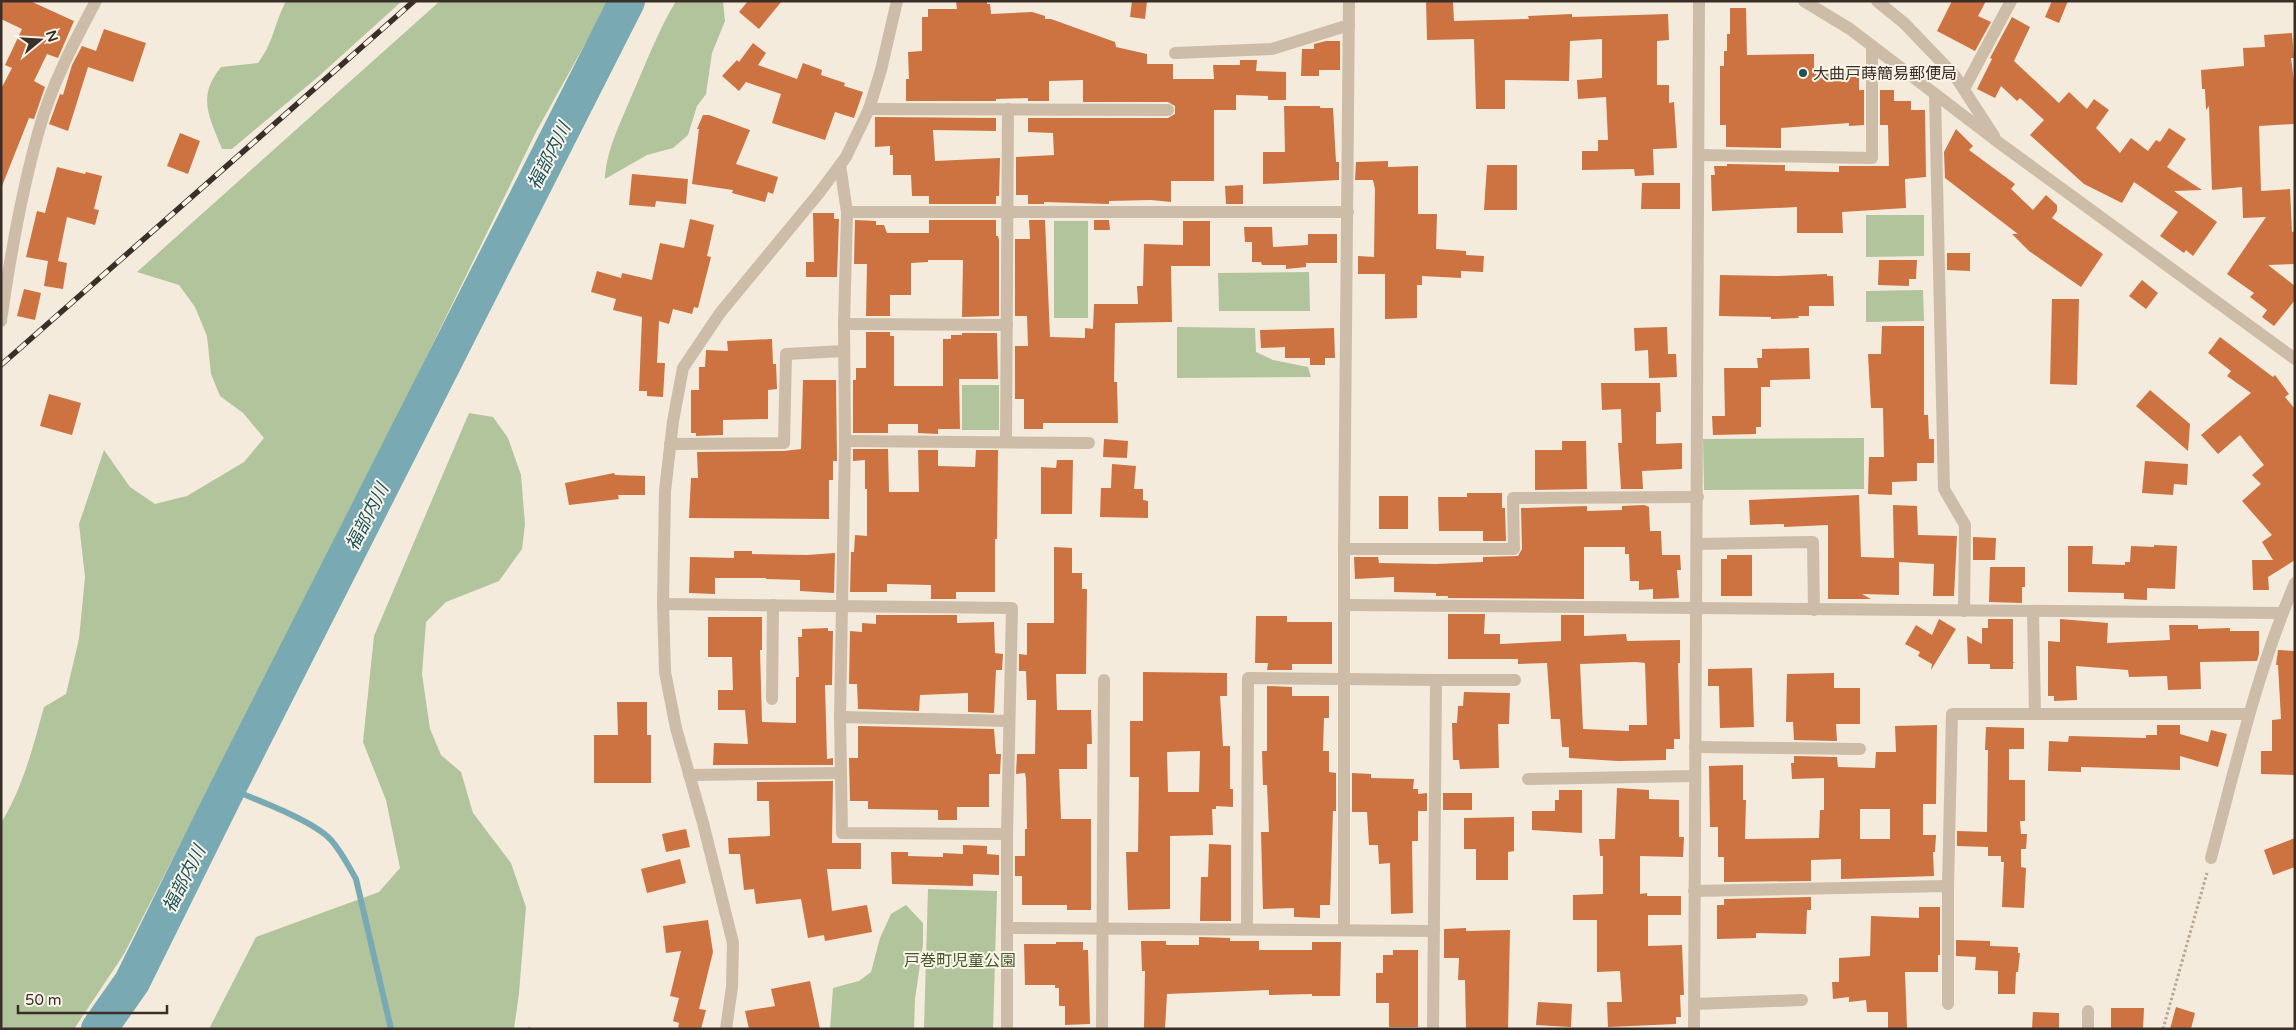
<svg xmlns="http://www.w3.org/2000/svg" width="2296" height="1030" font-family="'Varela Round','Noto Sans JP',sans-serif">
	<rect width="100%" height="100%" fill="#f4ebdc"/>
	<g fill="#b2c49b">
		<path d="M286,1H402L319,76L232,149H222C210,117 196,98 221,67L258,63C274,42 274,24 286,1Z"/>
		<path d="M440,1H609L536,132L366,481L124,954L74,1029H1V823C23,787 33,747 44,707L66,694L79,639L85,577L79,524L104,450L130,487L155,504L187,496L244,462L264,438L243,413L220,396L211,374L207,336L195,307L179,285L137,272Z"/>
		<path d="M676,1H723L725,21L712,53L706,94L697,106L688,135L673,148L647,155L605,179C606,150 621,122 632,95C646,63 658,31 676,1Z"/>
		<path d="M1866,215H1924V256L1866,257Z"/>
		<rect x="1054" y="221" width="34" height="97"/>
		<path d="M1309,272L1310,311H1219L1218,273Z"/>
		<path d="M1923,290L1924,321L1866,322V291Z"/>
		<path d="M1177,327L1255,328L1256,352L1273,360L1308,367L1311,377L1177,378Z"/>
		<rect x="962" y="385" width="37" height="45"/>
		<path d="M469,413L493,417L508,438L521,475L525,524L522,549L499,581L446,602L426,622L422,674L430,729L441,755L461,772L473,813L511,863L526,907L519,993L514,1029H209L256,937L379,892L400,868L386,800L363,742L374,636Z"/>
		<path d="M1864,438V489L1704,490L1703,439Z"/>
		<path d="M928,889L997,891L993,1029H924Z"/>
		<path d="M906,905L923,923V944L915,999L914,1029H830L833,988L859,981L871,972L880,938L891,914Z"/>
	</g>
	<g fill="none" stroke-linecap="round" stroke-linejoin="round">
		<path stroke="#79aab3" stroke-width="6" d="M228,788C254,799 313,820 331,840C341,851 348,865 356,879L391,1029"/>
		<path stroke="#79aab3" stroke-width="36" d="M99,1029L132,982L228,788L627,1"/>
	</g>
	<g fill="#cd7241" fill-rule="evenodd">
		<path d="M1,1H30L74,21L58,58L47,54L34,81L45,87L34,119L29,118L2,186L1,89L12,68L5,65L22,29L1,19Z"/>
		<path d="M748,1H782L759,29L739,12Z"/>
		<path d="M956,1H987V4H990L991,14L1032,12L1045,16V19H1051L1115,42L1116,47L1147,54V64H1173V79H1214L1213,65H1240V60H1257L1256,71L1286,72V100H1268V96L1236,95V110H1214V181H1171V202L1151,200L1109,201V204L1044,202V204H1028V195H1016V157L1054,155L1053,133L1028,132V118H1168L1175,114V106L1168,102H1083V80L1049,81V101H1028V98L996,99V101H906V79H909L908,52L922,51V17H928V9H957Z"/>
		<path d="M1132,1H1147L1145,19L1130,17Z"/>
		<path d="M1426,1H1453L1454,21L1529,19L1528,16L1572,14V17L1668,14L1669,40L1657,41V85H1669V103L1674,102L1677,148L1653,149L1654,175L1635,176L1634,169L1582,170V151H1598V140H1608L1606,97L1578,99L1577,80L1602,78V39L1570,41L1569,81L1505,80V109H1476L1474,39L1427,40Z"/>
		<path d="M1952,1H1986L1978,16L1991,22L1975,51L1937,31Z"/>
		<path d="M2052,1H2068L2059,23L2045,17Z"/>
		<path d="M1730,8H1746L1747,55L1814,54V74L1859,73V90H1864V125L1849,126V123L1781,128V148L1726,147V125H1720V66H1724V51H1727V34H1730Z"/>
		<path d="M2012,17L2030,27L2014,61L2059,103L2069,92L2087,109L2094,99L2109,110L2096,128L2120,153L2131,138L2148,151L2156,140L2160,142L2169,128L2186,139L2167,167L2202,190L2174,191L2217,222L2193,256L2186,250L2184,253L2160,236L2178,212L2134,182L2122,203L2084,184L2030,135L2044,120L2020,98L2017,101L2001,86L1995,98L1977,89L1992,59L1990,58Z"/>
		<path d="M104,29L146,43L133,82L88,67L68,131L49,124L60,94L63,95L72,65L82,46L96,51Z"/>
		<path d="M2292,33L2294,58H2291L2295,89L2294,124L2259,126L2261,191L2290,189L2292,232L2295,231V264L2268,265L2295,286V300L2274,326L2262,317L2267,310L2250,297L2254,293L2227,274L2266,217L2243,218L2242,187L2212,190L2209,106L2206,110L2205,89H2202L2201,70L2244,66L2243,48L2265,47L2264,35Z"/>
		<path d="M1326,41H1340V70H1319V76H1301L1302,49H1314V44Z"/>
		<path d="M753,43L766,53L758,65L797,79L803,63L822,70L821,75L845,83L844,86L863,92L854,118L835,112L825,140L772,123L781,94L746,82L739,91L722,76L737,60L739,62Z"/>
		<path d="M1880,90H1894V101H1911V110H1925L1926,177L1905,179L1906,208L1842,212L1843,233H1797V207L1712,211L1711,175H1715L1714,166H1727V164L1782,165H1785V171L1839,172V166H1889L1888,125H1880Z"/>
		<path d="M1284,106H1320V108H1333L1336,162H1339V180L1263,184V152H1285Z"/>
		<path d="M703,115H709L750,130L736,164L778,177L773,194L768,192L765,202L732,193L733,190L692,184L699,129H697Z"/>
		<path d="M875,117L996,118V131L933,130L935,161L1000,158L999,196H996V204H929V196H912L911,175H893V155H890V146L875,147Z"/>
		<path d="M1956,129L1973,146L1969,150L2015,184L2011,189L2033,210L2046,195L2057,205V211L2052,218L2103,254L2081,287L2029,251L2012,234H2018L1945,178L1944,152Z"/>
		<path d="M180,133L200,141L188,174L167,166Z"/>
		<path d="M1388,161V167L1418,166V214H1437L1436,249L1466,251V255L1484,256L1483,272L1461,271V278L1422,276V285H1417V318L1385,319V274H1358V256L1374,257L1375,189L1373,180H1355L1356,162Z"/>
		<path d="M1487,165H1517V210H1484Z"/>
		<path d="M57,167L85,174L86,172L102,176L94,209L99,210L95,225L67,217L58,261L67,263L63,289L44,286L48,261L26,257L37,211L45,213Z"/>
		<path d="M632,174L688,179L686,204L656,201L655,207L629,205Z"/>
		<path d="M1642,183H1680V209H1641Z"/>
		<path d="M1243,185V204H1226L1225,186Z"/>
		<path d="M813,213H834V219H839L837,277H806V262H814Z"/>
		<path d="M690,219L714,225L707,256L711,257L698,308L694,307L692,314L673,309L669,324L659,321L657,363H665L663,397L647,396V391H639L642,317L613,310L616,299L591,292L597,271L621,278L622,273L652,280L660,243L684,248Z"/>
		<path d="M855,220L876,221V225H884L887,233H929V220H996V236H998L999,240V316L962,317L963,260H928V262L911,263V295H890V316H866L867,264H854Z"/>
		<path d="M1029,220H1045L1050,337L1085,338V328L1093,329L1094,304H1138L1137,286H1143L1144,244L1183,245V221H1210V266H1171L1172,322L1115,323L1114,382H1117L1118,423H1043V429H1024V399H1015V346H1028L1027,316H1015V239H1030Z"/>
		<path d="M1094,220H1109L1110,230H1094Z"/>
		<path d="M1244,227H1272L1273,247L1308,245V234H1337V263H1306V267L1286,269V265H1262L1261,262H1252V242H1245Z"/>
		<path d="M1947,253H1970V271L1947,270Z"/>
		<path d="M1879,260H1917L1916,279H1909V286L1878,285Z"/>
		<path d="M1827,274V276H1833L1834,306H1809V316H1798L1799,318L1771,319V317L1719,316L1720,275L1778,276Z"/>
		<path d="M2142,280L2158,293L2146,309L2129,296Z"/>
		<path d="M24,289L41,293L35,320L17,316Z"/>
		<path d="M2052,299H2079L2077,385L2050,384Z"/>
		<path d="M1882,326H1924V415H1928L1929,439H1934V463H1917V481L1892,482V495L1868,494L1869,457H1884L1883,408H1871L1868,354H1881Z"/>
		<path d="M1667,327L1668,354H1676L1677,377L1649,378L1648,350L1635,351L1634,328Z"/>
		<path d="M1334,328L1335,358H1325V365H1310V358H1285V347L1261,348L1260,330Z"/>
		<path d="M866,332H890V336H894V386H943V339H951V335H962V333H997L998,379H959L960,429H938V434L918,433V424H888V433H853V380H856V368H866Z"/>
		<path d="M2220,337L2273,377L2275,375L2289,394L2285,397L2295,409V560L2268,577L2269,590H2253L2252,560H2273L2262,542L2272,535L2242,501L2261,484L2252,475L2264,465L2240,435L2218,454L2201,435L2251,393L2227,376L2231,371L2208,353Z"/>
		<path d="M772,339L773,364H776L777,389L768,390V419L723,420V435L696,436V433H691V390H699V367H705L706,350L728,351L727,341Z"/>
		<path d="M1809,348L1810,379L1770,380V387H1761V427H1756V434L1713,435L1712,416H1725L1724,368H1758L1757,358H1762V349Z"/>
		<path d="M803,380H836L837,461H833V480H829V519L689,518L691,478H698L697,452L784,451L801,449Z"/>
		<path d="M1601,383H1660L1661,412H1656V444L1682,443V469L1642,471L1643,489H1621L1618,443H1622L1621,409L1602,410Z"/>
		<path d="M2150,390L2190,424L2188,451L2136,406Z"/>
		<path d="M49,394L81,403L72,435L40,426Z"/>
		<path d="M1104,439L1128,441L1127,458L1103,457Z"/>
		<path d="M1562,441H1586L1587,489L1535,490V450H1562Z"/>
		<path d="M853,449H888L889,492H919L918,450H938V466L975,467L976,450H998L997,539H995V592H956V599H931V585L887,584V592H850L851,552H854L855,535L867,536V489H865V460L853,461Z"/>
		<path d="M1057,460H1073L1072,514H1041V467L1056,468Z"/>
		<path d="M2145,461L2188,464L2187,485L2174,484L2173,495L2142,493Z"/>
		<path d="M1112,464L1136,466L1134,489H1143V500L1148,501V518L1100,517L1101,488H1111Z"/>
		<path d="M614,473L615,475L645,476V495H618L619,499L569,505L565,483Z"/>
		<path d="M1467,493H1502V508H1505L1506,541H1483V531H1439L1438,497H1467Z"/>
		<path d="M1859,495L1861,557L1894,558L1893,505L1917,506L1918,535L1957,536L1954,596H1933L1934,564L1899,562V595L1862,594L1871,599H1828V525L1784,527V524L1750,525L1749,500Z"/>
		<rect x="1379" y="496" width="29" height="33"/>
		<path d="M1644,505L1649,507L1650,531H1661L1662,555H1680L1681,570H1677L1679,598L1653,599V589L1639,590V581H1630L1629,554H1625V547H1584V599L1448,598V596H1436V593L1394,592V577L1355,579L1354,557H1378L1379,563L1436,564L1483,562V557L1518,556L1522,549L1521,508L1587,506V511L1622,510V506Z"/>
		<path d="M1973,537L1996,538L1995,560H1973Z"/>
		<path d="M2154,545L2177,546L2175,589L2147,588V600L2124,599V593L2068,592V546H2093L2092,564L2125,565V562H2130L2131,546L2154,547Z"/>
		<path d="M1054,547L1072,548V573H1082V589H1087L1086,674H1056L1057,710H1091L1092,744H1087V769H1059L1061,819H1091V910H1067V905H1022V876H1015V856H1025V829H1027L1026,779L1025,773L1016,774L1017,754H1035L1036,700H1027L1026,671H1019V654L1027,655V623H1054Z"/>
		<path d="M734,551H752V554L807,555L835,553L834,593L800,591V580L766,579V578H715V594L689,593L690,557L734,558Z"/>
		<path d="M1727,555H1752V596H1721V559H1727Z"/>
		<path d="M1990,567H2025V587H2022V603L1989,602Z"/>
		<path d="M1448,614H1485L1484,634H1500V644L1561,641V615H1584V636L1626,634L1627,641L1680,640V663H1678L1680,739H1674V749H1666V760L1618,761L1569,758V747H1562L1560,719H1551L1547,663L1518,664V659H1448ZM1636,662L1645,663L1647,725H1629V731L1583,729L1580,664Z"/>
		<path d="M876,615H957V623L994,622L995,653L1003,654L1002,670H996L994,713L968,712V693L920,695L919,711L858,709L857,684H849L850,631L862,632V623L876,624Z"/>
		<path d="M1256,616H1287V622H1332V664H1292V670H1267L1268,663H1255Z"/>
		<path d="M708,617H762V650H760L762,722L796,723V677H799L798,637H802V629L828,628V631H833L832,685H825L827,759L833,758V765H713L714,743L748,744L745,710H718V690H733L732,657H708Z"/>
		<path d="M1939,619L1956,629L1931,670L1932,664L1918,656L1920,652L1905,644L1916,625L1932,635Z"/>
		<path d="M1988,619H2013V662L2015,663H2013V669H1990V664H1968L1967,636L1982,644V628H1988Z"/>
		<path d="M2060,619L2108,623L2107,643L2170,640L2169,625H2198V629L2230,628V631H2259V654L2257,661L2200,662L2201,689L2168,690L2167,676L2129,677L2128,670L2076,666L2077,700L2054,701V696H2048V641L2060,642Z"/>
		<path d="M2278,650L2295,651V775L2261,774V751H2272V720L2281,719L2278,665H2276Z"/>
		<path d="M1752,668L1754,727L1720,728L1719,686H1708V669Z"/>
		<path d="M1143,672L1227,673V696H1220L1223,746H1230V789H1233V807L1216,806V809H1212L1213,835L1170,836V909L1128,910L1126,852H1138L1139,777H1130V721H1143ZM1200,751L1199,792H1168L1167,752Z"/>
		<path d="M1834,673V688H1860V724H1836L1837,741L1794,740L1793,722H1786L1787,674Z"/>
		<path d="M1267,686L1292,687V696H1329V718H1324L1323,751H1329V772L1336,773V811H1333L1330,905H1320V918L1294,917V908L1263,909L1261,832H1269L1267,785H1263L1262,751H1267Z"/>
		<path d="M1464,692L1510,693L1509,724H1498L1499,768L1460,769L1459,760H1453L1452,723H1457L1458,706H1463Z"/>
		<path d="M617,702H647V735H651V783H594V735H618Z"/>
		<path d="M1937,725L1936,804H1923V835H1936L1935,852H1933L1934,876L1841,879V859L1811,860V881L1724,882V857H1718V827H1710L1709,766L1743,765V800H1746L1745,839L1819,838L1820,810H1824V778L1792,779L1791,763H1794V756L1837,757L1838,767L1875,768L1876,752H1896L1895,726ZM1860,809H1890V839H1860Z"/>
		<path d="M2157,725H2180V734L2208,742L2211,730L2227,734L2218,767L2180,756V770L2081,767V772L2048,771L2049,741L2068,742L2069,736L2146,738V735H2157Z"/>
		<path d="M858,726L994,729L996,754H1001L1000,774H989V807H957V820H938V810L868,809V801H850L849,758H858Z"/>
		<path d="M1986,727L2024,728V749H2009V780H2025V821H2020L2021,834H2027L2026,849H2021V867L2026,868L2024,908L2002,907L2004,862H2001V856H1988V847L1957,846V831L1987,832L1988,750H1985Z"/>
		<path d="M1352,773L1371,774V778L1414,779L1413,789H1418V794L1427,793V811H1418V841H1412L1413,913L1391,914L1390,863L1379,864L1378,845H1369L1367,812H1352Z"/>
		<path d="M833,781L832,843H861V869H827L832,911L867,905L872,932L825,941L824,935L808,938L801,899L756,904L754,889L744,890L740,854H729L728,838L770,836L769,801H757V782Z"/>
		<path d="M1617,788L1649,790V799L1679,800V837H1684L1683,857L1640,856V894L1647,893V896H1681V915H1648V946L1682,945L1684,995H1680L1681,1017H1676V1024L1608,1027L1607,1002H1622L1620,971L1597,972V920H1573V895L1603,894V856H1600L1599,839H1615Z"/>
		<path d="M1559,790H1582V833L1532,830V811H1555V800H1559Z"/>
		<rect x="1443" y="793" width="29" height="17"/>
		<path d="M1514,817V851L1508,852V880H1476V849H1464V818Z"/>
		<path d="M686,829L690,847L666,852L662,834Z"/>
		<path d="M2295,838V867L2273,875L2264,850Z"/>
		<path d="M1209,844L1231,845V921H1200L1201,877H1208Z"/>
		<path d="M963,845L987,846V854L999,855V875L973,874V886L892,884L891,852H908V856L943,857V853L963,854Z"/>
		<path d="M680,859L686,883L647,893L641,869Z"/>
		<path d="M1811,897V910H1807L1806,934L1756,933V938L1717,939V905H1724V899Z"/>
		<path d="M1919,907H1940V955H1938V972H1905L1907,1029H1888V1012H1867L1866,1000L1849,1002V997L1833,999L1832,982H1839V958L1870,956L1871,916L1919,918Z"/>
		<path d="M708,920L713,952L699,1009L706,1010L701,1029H678L679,1023L673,1021L679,998L670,996L681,951L666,953L663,926Z"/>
		<path d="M1466,928V931L1510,930L1508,1029H1466L1465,980H1458L1459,958H1444V929Z"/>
		<path d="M1199,937L1230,938V941H1259V950H1312V942H1341L1340,996H1312V994L1269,995V990L1167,994L1165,1029H1144L1145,971H1142L1141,941H1166V945H1199Z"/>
		<path d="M1956,940L1990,941V946L2018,947V953H2020L2018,972H2016L2015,994H1998V971L1975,970L1976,957L1956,956Z"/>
		<path d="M1056,942H1083V950H1088L1090,1024L1065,1025V1006H1059V988H1055V985H1025L1024,944H1056Z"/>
		<path d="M1393,950H1418V1027H1389V1003H1376V973H1383V955H1393Z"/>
		<path d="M810,981L820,1029H749L745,1011L775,1006L771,989Z"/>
		<path d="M1538,1002L1572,1004L1571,1027L1536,1025Z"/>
		<path d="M2176,1007L2195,1013L2191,1029H2170Z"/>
		<path d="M2111,1008H2144L2143,1029H2111Z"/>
		<path d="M2033,1012L2059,1013V1028L2032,1029Z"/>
	</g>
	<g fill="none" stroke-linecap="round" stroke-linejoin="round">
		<g stroke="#b9a691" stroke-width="3" stroke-dasharray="2.5 2.5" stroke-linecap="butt">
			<path d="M528,1028L530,1029"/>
			<path d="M2163,1029L2207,873"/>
		</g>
		<g stroke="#cdbca7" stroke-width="12">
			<path d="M1804,1L1850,29L1998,142L2295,359"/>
			<path d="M1877,1L1904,23L1955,76L1994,136"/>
			<path d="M1175,53L1272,49L1349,25"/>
			<path d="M1964,89L2011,1"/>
			<path d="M1935,94L1944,489L1965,525L1964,611"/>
			<path d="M869,109L1168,110"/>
			<path d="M1699,155L1872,158V46"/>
			<path d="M840,165L847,212L844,324L845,441L840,717L842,833L1007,834"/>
			<path d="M847,212H1348"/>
			<path d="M1,321C10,257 21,193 39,130C51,86 74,42 96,1"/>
			<path d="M844,324L1007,325"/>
			<path d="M845,441L1089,443"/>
			<path d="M1006,442L1008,109"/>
			<path d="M670,444L784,443L786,354L844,351"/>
			<path d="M1697,544L1813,542L1814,610"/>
			<path d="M1344,549H1514L1513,498L1698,497"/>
			<path d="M663,604L1012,608L1007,834V1029"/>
			<path d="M1345,605L2282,613"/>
			<path d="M2033,611L2035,714"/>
			<path d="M1436,680H1515"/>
			<path d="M772,699L773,605"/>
			<path d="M840,717L1009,721"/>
			<path d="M1695,747L1860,749"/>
			<path d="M689,775L841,773"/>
			<path d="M1528,779L1695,776"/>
			<path d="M2211,858C2236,765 2257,671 2295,583"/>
			<path d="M1948,886L1952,714H2249"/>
			<path d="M1694,891L1948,886V1004"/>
			<path d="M1008,928L1434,931"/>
			<path d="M1247,929L1248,678L1436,680L1433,1029"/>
			<path d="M1344,930V549L1349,1"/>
			<path d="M1694,1004L1802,1000"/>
			<path d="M2088,1011V1029"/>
			<path d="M726,1029L732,987L733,943L703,823L676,728L665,672L663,604L665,491L673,421L683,368L720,313L819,193L846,157L869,109L881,70L897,1"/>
			<path d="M1102,1029L1104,680"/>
			<path d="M1694,1029L1699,1"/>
		</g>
		<defs>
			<path id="rail" d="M1,365L414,1"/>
		</defs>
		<use href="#rail" stroke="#392f28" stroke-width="5.5"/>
		<use href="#rail" stroke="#fbf5e9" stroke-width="4" stroke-dasharray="11" stroke-linecap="butt"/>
	</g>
	<circle fill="#1b525d" stroke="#fbf5e9" stroke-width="2" cx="1803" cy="73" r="5"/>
	<g text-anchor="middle" stroke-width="4" stroke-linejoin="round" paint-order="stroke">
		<g font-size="16" fill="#392f28" stroke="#fbf5e9" text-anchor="start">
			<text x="1813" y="79">大曲戸蒔簡易郵便局</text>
		</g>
		<g font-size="16" fill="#43592a" stroke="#fbf5e9">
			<text x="960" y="966">戸巻町児童公園</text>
		</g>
		<g font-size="18" font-style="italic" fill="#1b525d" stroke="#fbf5e9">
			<text transform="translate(549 156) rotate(-63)" y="6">福部内川</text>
			<text transform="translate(367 517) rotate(-63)" y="6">福部内川</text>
			<text transform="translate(184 879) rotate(-63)" y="6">福部内川</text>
		</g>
	</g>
	<rect width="2296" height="1030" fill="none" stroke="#392f28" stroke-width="5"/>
	<g transform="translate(40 40) rotate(72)" stroke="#fbf5e9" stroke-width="4" paint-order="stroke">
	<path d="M0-4L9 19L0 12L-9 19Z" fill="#392f28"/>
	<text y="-8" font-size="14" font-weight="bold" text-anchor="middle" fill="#392f28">N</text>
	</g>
	<path d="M18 1005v8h149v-8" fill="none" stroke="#392f28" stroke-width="2.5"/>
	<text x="25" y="1005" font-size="15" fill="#392f28" stroke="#fbf5e9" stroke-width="4" paint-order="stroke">50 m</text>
</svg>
